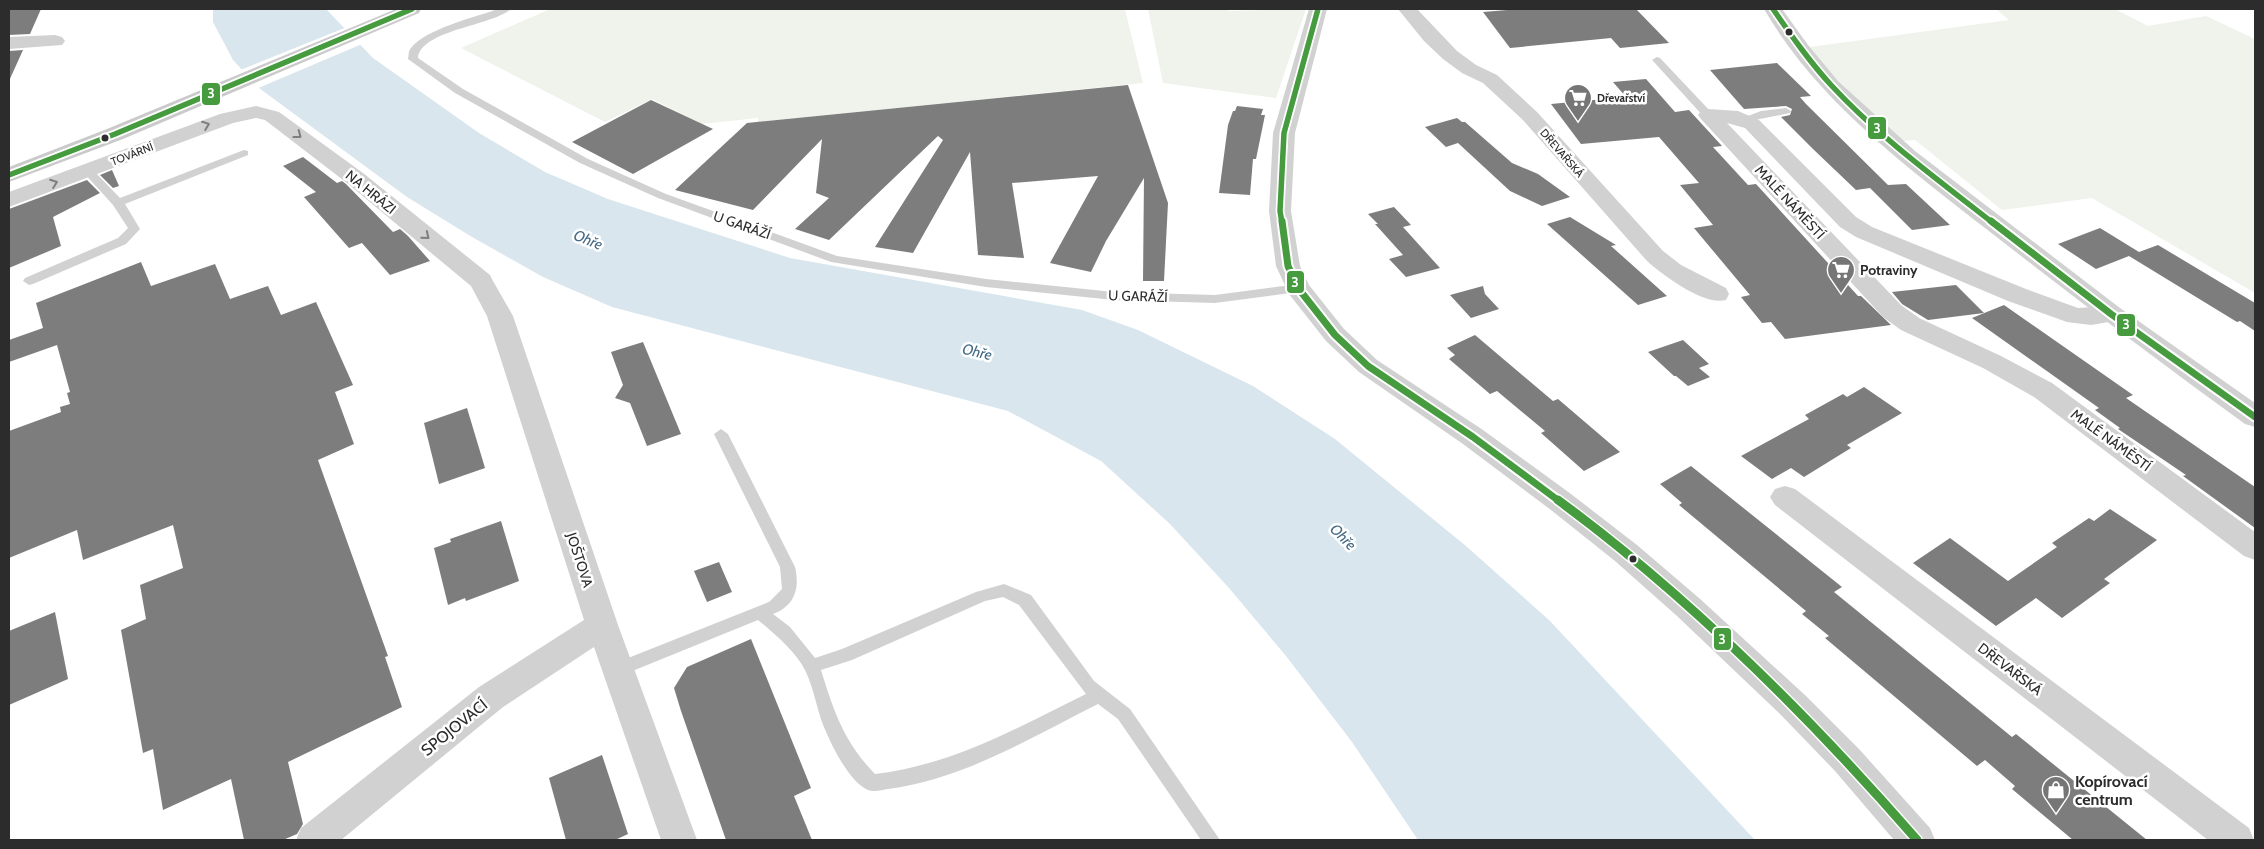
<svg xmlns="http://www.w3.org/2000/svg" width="2264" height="849" font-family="Cabin,sans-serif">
	<rect width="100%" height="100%" fill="#fff"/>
	<g fill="#eff3eb">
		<path d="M550,9H1125L1143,83L758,122V118L702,124L652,99L605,122L461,48Z"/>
		<path d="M1148,9H1227L1228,11L1306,9L1276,98L1163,83Z"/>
		<path d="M1996,9H2115L2148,26L2206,16L2255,39V293L2092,198L2002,210L1915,140L1903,141L1803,48L2009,20Z"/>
	</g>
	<path fill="#d9e6ee" d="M213,9H326L373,58L479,133L545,172L608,199L790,258L1082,310L1138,330L1253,386L1335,439L1466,546L1550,621L1755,840H1418L1352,742L1286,656L1229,588L1170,524L1101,461L1008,411L612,307L543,277L472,237L407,197L259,88L233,60L213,22Z"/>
	<path fill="#fff" d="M347,27L362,44L256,89L238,71Z"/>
	<g fill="#7d7d7d">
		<path d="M9,9H41L30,34L9,35Z"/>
		<path d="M1519,9H1636L1669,43L1620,48L1611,38L1510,48L1483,12Z"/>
		<path d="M23,50L9,81V51Z"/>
		<path d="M1777,63L1811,96L1800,97L1806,104L1888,185L1906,184L1950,225L1912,230L1870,188L1856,190L1813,149L1781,117L1790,115L1792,109L1786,106L1744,109L1710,70Z"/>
		<path d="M1646,79L1675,112L1689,110L1722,146L1713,147L1748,185L1756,184L1858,296H1861L1891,325L1785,339L1771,322L1762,323L1741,297L1750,295L1694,228L1713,225L1680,185L1699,183L1659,137L1581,144L1551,104L1626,97L1613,82Z"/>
		<path d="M1128,85L1168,203L1164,281H1143L1144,178L1106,241L1091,272L1050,263L1098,176L1012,183L1024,258L978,255L970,152L913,253L875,247L943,140L938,136L829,240L795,229L829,198L816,193L822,139L753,210L675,190L747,123Z"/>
		<path d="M651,100L713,129L633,174L572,142Z"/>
		<path d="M1237,106L1263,109L1261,115H1265L1256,159H1253L1250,195L1219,193L1228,125L1233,111H1235Z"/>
		<path d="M1457,118L1462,122H1465L1512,163L1538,174L1570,197L1542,206L1510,191L1458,143L1446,147L1425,127Z"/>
		<path d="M303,157L337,183L342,181L346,184L393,232L400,229L408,236L430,261L390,275L362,243L349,248L304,197L316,192L283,166Z"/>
		<path d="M112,170L119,186L113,188L100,175Z"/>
		<path d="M87,180L100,193L53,217L61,246L9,268V209Z"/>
		<path d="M1394,207L1411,225L1403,227L1440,268L1406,277L1389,259L1403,255L1375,224H1378L1368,214Z"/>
		<path d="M1570,217L1616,245L1611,246L1667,296L1638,305L1547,224Z"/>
		<path d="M2100,228L2139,252L2158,245L2255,303V331L2240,321L2237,322L2129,256L2096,269L2058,244Z"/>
		<path d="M141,262L151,286L215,264L230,299L268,286L281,315L316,302L353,385L335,392L354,444L318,460L388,656L385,657L402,707L288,762L303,824L297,834L283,840H244L231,779L163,810L153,749L143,753L121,630L146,619L140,585L183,568L173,525L83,560L77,530L9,558V431L61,412L60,407L70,404L67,393L70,392L57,345L9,362V340L43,328L36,303Z"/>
		<path d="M1956,285L1984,313L1928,320L1902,304L1892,292Z"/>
		<path d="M1483,286L1485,294L1499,309L1471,318L1450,295Z"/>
		<path d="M2004,305L2133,395L2126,398L2255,487V528L2183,476L2186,475L2118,429L2120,428L2095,410L2099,408L1972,318Z"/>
		<path d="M1475,335L1553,401L1558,399L1620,452L1584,471L1541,433L1545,431L1497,391L1490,394L1449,359L1455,355L1447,348Z"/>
		<path d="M1683,340L1709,364L1699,368L1710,377L1688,386L1676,376H1674L1648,352Z"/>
		<path d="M643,342L681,434L647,446L630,403L615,398L623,385L611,352Z"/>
		<path d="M1864,387L1902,413L1847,445L1851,448L1804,477L1791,468L1772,479L1741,456L1809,419L1805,415L1843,394L1847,397Z"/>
		<path d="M467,408L485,468L439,484L424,423Z"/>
		<path d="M1691,466L1842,587L1834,592L2012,737L2016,734L2147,840H2073L2012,789L2015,786L1985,760L1977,766L1825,638L1829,636L1802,614L1806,611L1679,505L1682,503L1660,484Z"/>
		<path d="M2110,509L2157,540L2104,579L2110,583L2062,618L2036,598L1996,626L1913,563L1950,538L2008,581L2057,547L2052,543L2089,518L2094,521Z"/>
		<path d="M501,521L519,581L466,601L465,598L448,605L434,548L451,542L450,539Z"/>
		<path d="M719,562L732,592L707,602L694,571Z"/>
		<path d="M55,612L68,679L9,705V631Z"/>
		<path d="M751,639L811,788L794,796L812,840H726L681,711L674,688L687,667Z"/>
		<path d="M602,755L628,834L615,840H566L549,778Z"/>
	</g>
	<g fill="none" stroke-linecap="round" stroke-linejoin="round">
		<g fill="#d1d1d1" fill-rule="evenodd">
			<path d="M498,9H511C492,26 421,30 418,58L463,89L588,159L666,194L837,256L986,279L1114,292L1215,295L1298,284L1304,288L1298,292L1215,303L1114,300L986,287L831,262L658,198L580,163L455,93L408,59C409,55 408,51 411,48C425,29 476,17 498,9Z"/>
			<path d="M1657,57L1660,58L1712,113V117H1704L1654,62L1652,60Z"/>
			<path d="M1786,108L1791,111L1790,113L1745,122L1740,119L1761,111Z"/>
			<path d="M244,150L248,151V155L125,204L140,229L126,244L33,284L29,285L23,281L25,278L118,238L128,228L113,205L84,173V169H92L120,198Z"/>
			<path d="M721,429L728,434L795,567C800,588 795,606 773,614L790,627L815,658L842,649L976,592L1004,584L1009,586L1031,595L1094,681L1130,709L1220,840H1201L1118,719L1098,704C1032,737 964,779 888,789C882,790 872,793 866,789C850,781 834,750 827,734C817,714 815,690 805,670C796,652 774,633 758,620L625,674L619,676L613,674L611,669L613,664L769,602L782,589L780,567L714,434ZM1003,597L1019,605L1086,694C1017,728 952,765 875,774C844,742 834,712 821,670L852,660L985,601Z"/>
		</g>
		<g fill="#d1d1d1" fill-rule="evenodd">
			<path d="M1398,9H1417L1457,51L1476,65L1497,75L1537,112L1663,251L1681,265L1726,288L1729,294L1726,300C1704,306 1664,276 1647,261L1523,120L1483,83L1462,73L1443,59L1424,41Z"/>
			<path d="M55,35L62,37L65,41L62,45L9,49V37Z"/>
			<path d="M256,106L279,112L363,173L490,275L493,281L513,316L618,625L697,840H661L594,647L503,707L341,840H296L301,828L479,687L584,620L487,316L471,286L347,183L265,120L256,118L233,123L9,207V192L220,114Z"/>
			<path d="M1708,109L1738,111L1759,120L1856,217L1872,227L2026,289L2078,308L2111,306L2120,308L2124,314L2120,320L2091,325L2067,322L2008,301L1856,237L1840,227L1745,128L1727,123L1901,305L1919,318L2001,356L2052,383L2255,532V560L2244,556L2034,397L1983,368L1901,330L1883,317L1701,119L1698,115L1701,111Z"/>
			<path d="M1785,486L1795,489L2249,828L2254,840H2208L1775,505L1770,497L1775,489Z"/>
		</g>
		<g fill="#d1d1d1" fill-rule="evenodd">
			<path d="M1309,9H1327L1295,133L1291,211L1300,266L1309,285L1344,329L1377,360L1483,430L1571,494L1637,545L1699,598L1806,696L1859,749L1930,828L1935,840H1894L1835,771L1782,716L1677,616L1615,561L1551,510L1463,444L1359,372L1326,341L1289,294L1276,266L1269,211L1273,133Z"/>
			<path d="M1764,9H1782L1808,45L1838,81L1915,151L2120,308L2255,403V427L2245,424C2157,360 2071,295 1985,228C1904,165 1816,99 1764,9Z"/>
		</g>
		<path fill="#cacaca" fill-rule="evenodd" d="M396,9H421L419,13L123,139L9,182V167L107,129Z"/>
		<defs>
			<g id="bus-1-far2">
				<path d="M1773,9C1791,35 1809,61 1831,85C1879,137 1937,179 1993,223"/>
				<path d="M9,175L115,134L412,9"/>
				<path d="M1282,223L1280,211L1284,133L1318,9"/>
			</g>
			<g id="bus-1-far1">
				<path d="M1282,221L1288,266L1298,288L1335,335L1368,366L1473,437L1559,501"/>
				<path d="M1991,221L2111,314L2255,417"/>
			</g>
			<path id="bus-1" d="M1558,500C1691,598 1809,716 1917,840"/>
		</defs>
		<use href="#bus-1-far2" stroke="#fff" stroke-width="9"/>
		<use href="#bus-1-far1" stroke="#fff" stroke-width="11"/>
		<use href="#bus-1" stroke="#fff" stroke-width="12"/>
		<use href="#bus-1-far2" stroke="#459b3e" stroke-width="5.5"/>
		<use href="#bus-1-far1" stroke="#459b3e" stroke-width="7"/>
		<use href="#bus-1" stroke="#459b3e" stroke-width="9"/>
	</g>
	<defs><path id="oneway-chevron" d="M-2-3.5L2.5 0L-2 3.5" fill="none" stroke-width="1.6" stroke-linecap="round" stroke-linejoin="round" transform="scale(1.25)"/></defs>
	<g stroke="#7e7e7e">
		<use href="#oneway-chevron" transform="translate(206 125) rotate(-21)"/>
		<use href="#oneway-chevron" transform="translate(298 135) rotate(37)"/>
		<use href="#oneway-chevron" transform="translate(54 183) rotate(-20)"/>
		<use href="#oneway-chevron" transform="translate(426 236) rotate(39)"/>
	</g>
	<defs>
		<symbol id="supermarket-pin" viewBox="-11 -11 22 30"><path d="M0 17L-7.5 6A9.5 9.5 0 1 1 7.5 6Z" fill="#767676" stroke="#fff"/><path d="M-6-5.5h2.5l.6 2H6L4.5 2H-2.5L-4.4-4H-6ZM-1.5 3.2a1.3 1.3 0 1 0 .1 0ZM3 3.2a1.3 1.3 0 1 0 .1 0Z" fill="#fff"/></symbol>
		<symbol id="shop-pin" viewBox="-11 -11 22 30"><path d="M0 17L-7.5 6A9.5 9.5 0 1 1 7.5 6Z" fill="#767676" stroke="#fff"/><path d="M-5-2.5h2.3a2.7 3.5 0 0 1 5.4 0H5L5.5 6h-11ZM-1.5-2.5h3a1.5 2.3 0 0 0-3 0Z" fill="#fff"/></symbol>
	</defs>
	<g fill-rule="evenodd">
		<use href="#supermarket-pin" x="1562" y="82" width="32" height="43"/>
		<use href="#supermarket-pin" x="1825" y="254" width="32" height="43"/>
		<use href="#shop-pin" x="2040" y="774" width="32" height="43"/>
	</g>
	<g fill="#2c2c2c" stroke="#fff" stroke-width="2">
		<circle cx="1789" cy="32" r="4.5"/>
		<circle cx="105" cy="138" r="4.5"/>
		<circle cx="1633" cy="559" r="4.5"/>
	</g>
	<g text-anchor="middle" stroke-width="5" stroke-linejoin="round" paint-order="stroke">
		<g font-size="11" font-weight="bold" fill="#2c2c2c" stroke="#fff" text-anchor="start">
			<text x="1597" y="102">Dřevařství</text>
		</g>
		<g font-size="11" fill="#2c2c2c" stroke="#fff">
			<text transform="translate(1562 153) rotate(49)" y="4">DŘEVAŘSKÁ</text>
			<text transform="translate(132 154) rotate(-21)" y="4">TOVÁRNÍ</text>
		</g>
		<g font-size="14" fill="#2c2c2c" stroke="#fff">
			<text transform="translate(371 192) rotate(39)" y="5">NA HRÁZI</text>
			<text transform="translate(1790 202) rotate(47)" y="5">MALÉ NÁMĚSTÍ</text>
			<text transform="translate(742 225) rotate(19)" y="5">U GARÁŽÍ</text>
			<text transform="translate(1138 296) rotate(2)" y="5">U GARÁŽÍ</text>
			<text transform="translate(2111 440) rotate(36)" y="5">MALÉ NÁMĚSTÍ</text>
			<text transform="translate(580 560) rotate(72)" y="5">JOŠTOVA</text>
			<text transform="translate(2010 669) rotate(37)" y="5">DŘEVAŘSKÁ</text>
		</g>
		<g font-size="14" font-weight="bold" fill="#2c2c2c" stroke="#fff" text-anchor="start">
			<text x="1860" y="275">Potraviny</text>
		</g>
		<g font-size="15" font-style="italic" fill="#446a85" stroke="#fff">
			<text transform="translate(588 240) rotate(22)" y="5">Ohře</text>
			<text transform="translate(977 352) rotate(13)" y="5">Ohře</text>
			<text transform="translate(1343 537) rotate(45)" y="5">Ohře</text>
		</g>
		<g font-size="16" fill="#2c2c2c" stroke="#fff">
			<text transform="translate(454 727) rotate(-39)" y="6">SPOJOVACÍ</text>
		</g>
		<g font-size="16" font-weight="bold" fill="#2c2c2c" stroke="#fff" text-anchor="start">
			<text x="2075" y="787">Kopírovací<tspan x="2075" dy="18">centrum</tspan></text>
		</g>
	</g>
	<g stroke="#fff" stroke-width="2">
		<rect x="201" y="82" width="20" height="24" rx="5" fill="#459b3e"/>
		<rect x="1867" y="116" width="20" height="24" rx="5" fill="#459b3e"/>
		<rect x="1286" y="270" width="19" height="24" rx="5" fill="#459b3e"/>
		<rect x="2116" y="313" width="20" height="24" rx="5" fill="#459b3e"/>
		<rect x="1713" y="627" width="19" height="24" rx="5" fill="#459b3e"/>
	</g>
	<g font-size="14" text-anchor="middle" font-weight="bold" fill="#fff">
		<text x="211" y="98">3</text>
		<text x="1877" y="133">3</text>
		<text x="1295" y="287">3</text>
		<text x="2126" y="329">3</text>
		<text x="1722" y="644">3</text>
	</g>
	<rect width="2264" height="849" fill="none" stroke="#2c2c2c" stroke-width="20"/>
</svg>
